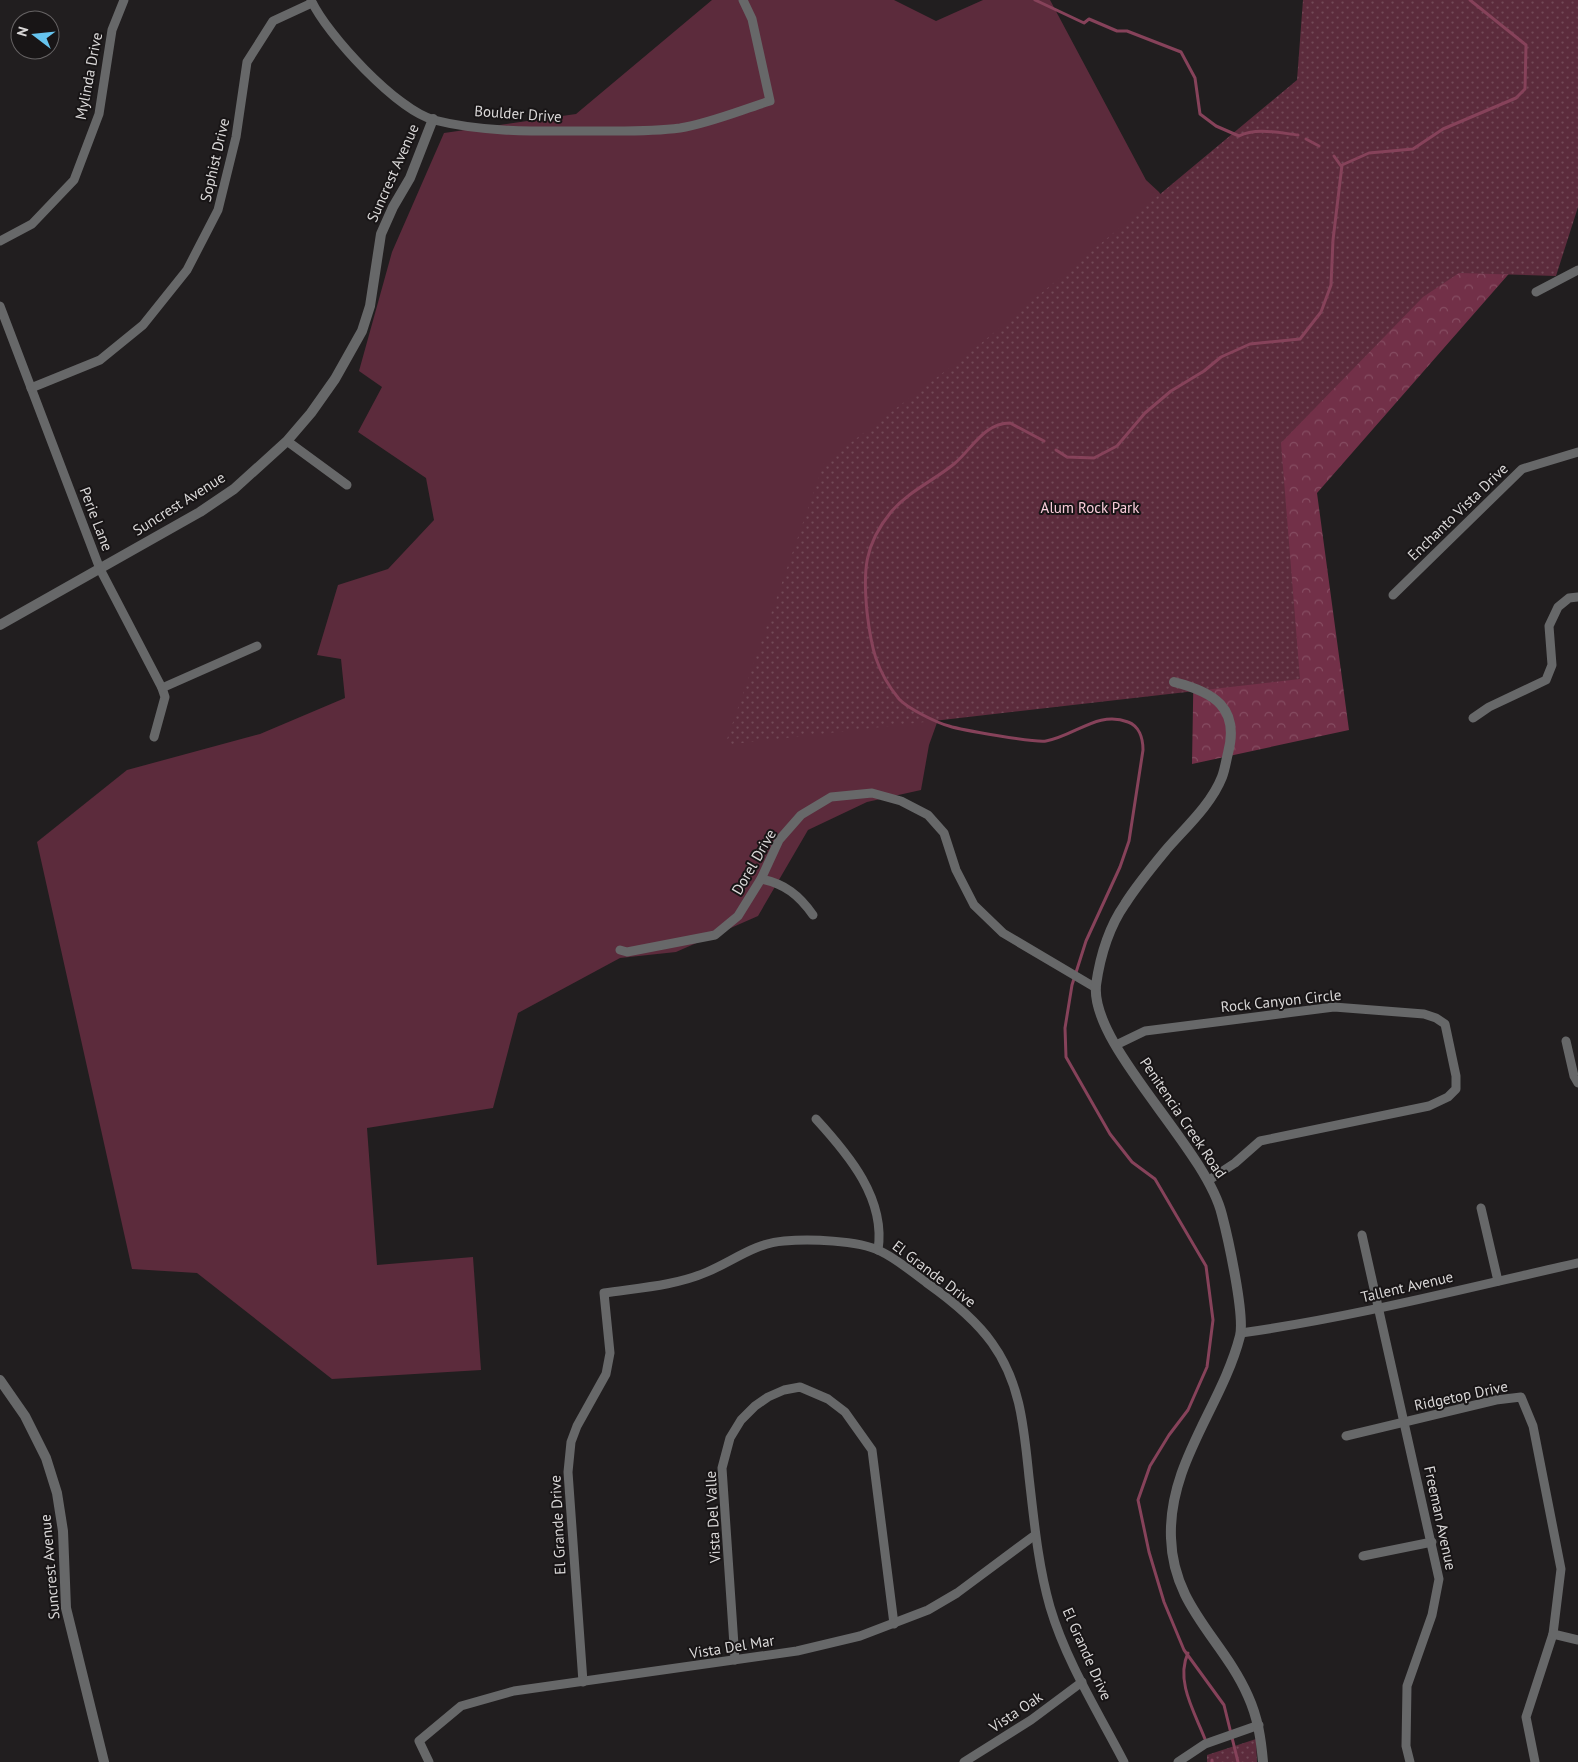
<svg xmlns="http://www.w3.org/2000/svg" width="1578" height="1762" font-family="'PT Sans',sans-serif">
	<defs>
		<pattern id="forest-crowns" width="20" height="18" patternUnits="userSpaceOnUse" patternTransform="scale(1.25)"><rect width="20" height="18" fill="#723048"/><path d="M2 6a3 3 0 1 1 6 0M12 15a3 3 0 1 1 6 0" fill="none" stroke="#864d62"/></pattern>
		<pattern id="park-dots" width="8" height="8" patternUnits="userSpaceOnUse" patternTransform="scale(1.25)"><rect width="8" height="8" fill="#5c2b3c"/><path d="M2 2h.1M6 6h.1" fill="none" stroke="#734957" stroke-width="1.8" stroke-linecap="round"/></pattern>
	</defs>
	<rect width="100%" height="100%" fill="#211e1f"/>
	<path fill="#5c2b3c" d="M712,0H894L936,21L983,0H1050L1146,180L1159,192L1241,322L943,706L929,745L921,790L867,802L808,830L758,916L676,952L620,958L518,1013L493,1108L367,1128L377,1265L473,1257L481,1370L332,1379L197,1273L132,1269L37,842L127,770L260,734L345,698L341,659L317,655L338,585L388,569L434,520L426,478L358,432L382,387L359,371L392,252L444,133L576,114Z"/>
	<path fill="url(#forest-crowns)" d="M1578,0V195L1317,493L1349,730L1192,764L1197,474Z"/>
	<g fill="url(#park-dots)">
		<path d="M1303,0H1578V207L1556,276L1459,273L1423,297L1281,443L1300,679L725,745L824,463L973,350L1297,80Z"/>
		<path d="M1256,1739L1257,1762H1207V1755Z"/>
	</g>
	<g fill="none" stroke-linecap="round" stroke-linejoin="round">
		<g stroke="#86425a" stroke-width="3">
			<path d="M1035,0L1084,23L1089,19L1117,31H1127L1181,52L1195,78L1200,114L1216,126L1239,136C1256,127 1280,133 1298,135"/>
			<path d="M1306,139L1319,146"/>
			<path d="M1334,156L1341,166"/>
			<path d="M1044,441L1010,423C984,423 972,449 954,464C933,481 909,491 891,512C864,545 863,571 867,612C871,647 876,671 899,699C907,708 937,723 949,726C961,730 1036,743 1046,741C1075,736 1098,710 1128,722C1139,726 1143,738 1143,750L1129,841L1120,867L1086,941L1072,985L1065,1028L1066,1057L1110,1134L1132,1162L1155,1179L1206,1266L1213,1320L1207,1367L1188,1410L1169,1435L1150,1466L1138,1500L1149,1552L1164,1602L1184,1650L1224,1705L1238,1762"/>
			<path d="M1056,450L1067,457L1094,458L1117,446L1145,413L1171,391L1204,371L1221,357L1250,344L1300,339L1321,312L1331,285L1333,240L1342,165L1369,153L1413,149L1443,129L1516,98L1525,89L1526,45L1470,0"/>
			<path d="M1188,1653C1175,1681 1195,1713 1205,1739"/>
			<path d="M1212,1760V1762"/>
		</g>
		<g stroke="#676869" stroke-width="9">
			<path d="M311,0C327,35 397,110 434,120C485,133 540,131 592,131C621,131 651,132 680,128C710,123 741,110 770,101L752,19L743,0"/>
			<path d="M0,241L32,224L74,180L99,114L112,30L124,0"/>
			<path d="M1536,292L1578,270"/>
			<path d="M0,306L100,569L162,688L165,697L154,737"/>
			<path d="M31,388L100,360L143,325L187,270L218,210L236,137L247,62L273,21L312,3"/>
			<path d="M287,441L347,485"/>
			<path d="M1393,595L1522,469L1578,452"/>
			<path d="M162,688L257,646"/>
			<path d="M1473,718L1489,707L1546,680L1552,665L1549,626L1558,607L1569,598L1578,597"/>
			<path d="M761,879C785,884 799,895 813,915"/>
			<path d="M620,950L627,952L715,935L738,916L761,879L779,840L801,815L831,797L872,793L901,801L928,815L944,833L956,870L974,905L1003,933L1096,988"/>
			<path d="M1566,1041L1574,1076L1578,1083"/>
			<path d="M1116,1045L1145,1031L1334,1007L1424,1014L1436,1018L1445,1024L1456,1076V1089L1448,1097L1429,1106L1260,1141L1235,1163L1209,1180"/>
			<path d="M816,1119C849,1155 886,1199 878,1250"/>
			<path d="M1481,1208L1498,1281"/>
			<path d="M1362,1235L1439,1579L1432,1615L1407,1686L1406,1746L1410,1762"/>
			<path d="M1241,1333C1355,1317 1466,1288 1578,1263"/>
			<path d="M1346,1436L1496,1400L1521,1397L1533,1426L1561,1569L1553,1634L1526,1717L1535,1762"/>
			<path d="M1363,1556L1432,1542"/>
			<path d="M1553,1634L1578,1640"/>
			<path d="M735,1660L722,1468L730,1438L741,1420L755,1406L768,1397L784,1390L800,1387L828,1399L845,1412L872,1450L894,1624"/>
			<path d="M583,1682L568,1472L571,1442L577,1426L606,1374L610,1353L604,1293C637,1288 675,1286 707,1272C733,1261 755,1243 784,1241C809,1239 858,1240 880,1251C897,1259 912,1272 927,1283C951,1300 975,1319 992,1343C1021,1383 1024,1429 1029,1477C1034,1520 1038,1565 1050,1607C1066,1661 1098,1712 1124,1762"/>
			<path d="M429,1762L419,1741L461,1706L514,1691L797,1651L860,1636L928,1610L957,1593L1035,1535"/>
			<path d="M964,1762L1031,1720L1082,1682"/>
			<path d="M1178,1762L1205,1744L1259,1725"/>
		</g>
		<g stroke="#676869" stroke-width="10">
			<path d="M0,625L200,512L234,489L287,441L311,413L335,379L362,331L370,306L381,234L393,207L410,178L433,119"/>
			<path d="M1174,682C1214,692 1240,708 1228,753C1226,761 1225,769 1222,777C1211,805 1185,828 1166,850C1152,867 1137,885 1125,904C1109,927 1100,957 1096,985C1090,1046 1206,1148 1222,1215C1228,1238 1245,1315 1240,1336C1222,1406 1168,1463 1171,1538C1173,1607 1223,1639 1248,1696C1258,1718 1261,1739 1263,1762"/>
			<path d="M0,1380L25,1416L46,1458L57,1493L63,1531L66,1608L104,1762"/>
		</g>
	</g>
	<g text-anchor="middle" stroke-width="4" stroke-linejoin="round" paint-order="stroke">
		<g font-size="15" fill="#dad8d8" stroke="#181516">
			<text transform="translate(89 76) rotate(-79)" y="5">Mylinda Drive</text>
			<text transform="translate(518 114) rotate(4)" y="5">Boulder Drive</text>
			<text transform="translate(215 160) rotate(-77)" y="5">Sophist Drive</text>
			<text transform="translate(393 173) rotate(-66)" y="5">Suncrest Avenue</text>
			<text transform="translate(179 504) rotate(-32)" y="5">Suncrest Avenue</text>
			<text transform="translate(1458 512) rotate(-44)" y="5">Enchanto Vista Drive</text>
			<text transform="translate(96 519) rotate(69)" y="5">Perie Lane</text>
			<text transform="translate(754 862) rotate(-60)" y="5">Dorel Drive</text>
			<text transform="translate(1281 1001) rotate(-6)" y="5">Rock Canyon Circle</text>
			<text transform="translate(1183 1118) rotate(56)" y="5">Penitencia Creek Road</text>
			<text transform="translate(934 1274) rotate(37)" y="5">El Grande Drive</text>
			<text transform="translate(1407 1287) rotate(-13)" y="5">Tallent Avenue</text>
			<text transform="translate(1461 1396) rotate(-12)" y="5">Ridgetop Drive</text>
			<text transform="translate(713 1517) rotate(-93)" y="5">Vista Del Valle</text>
			<text transform="translate(1440 1518) rotate(78)" y="5">Freeman Avenue</text>
			<text transform="translate(558 1525) rotate(-93)" y="5">El Grande Drive</text>
			<text transform="translate(50 1567) rotate(-95)" y="5">Suncrest Avenue</text>
			<text transform="translate(732 1647) rotate(-9)" y="5">Vista Del Mar</text>
			<text transform="translate(1087 1654) rotate(66)" y="5">El Grande Drive</text>
			<text transform="translate(1016 1712) rotate(-34)" y="5">Vista Oak</text>
		</g>
		<g font-size="15" fill="#facedb" stroke="#181516">
			<text x="1090" y="513">Alum Rock Park</text>
		</g>
	</g>
	<g transform="translate(35 35) rotate(286)"><circle r="24" fill="#181516" stroke="#666364"/>
	<path d="M0-4L9 19L0 12L-9 19Z" fill="#66c4ef"/>
	<text y="-8" font-size="14" font-weight="bold" text-anchor="middle" fill="#dad8d8">N</text>
	</g>
</svg>
